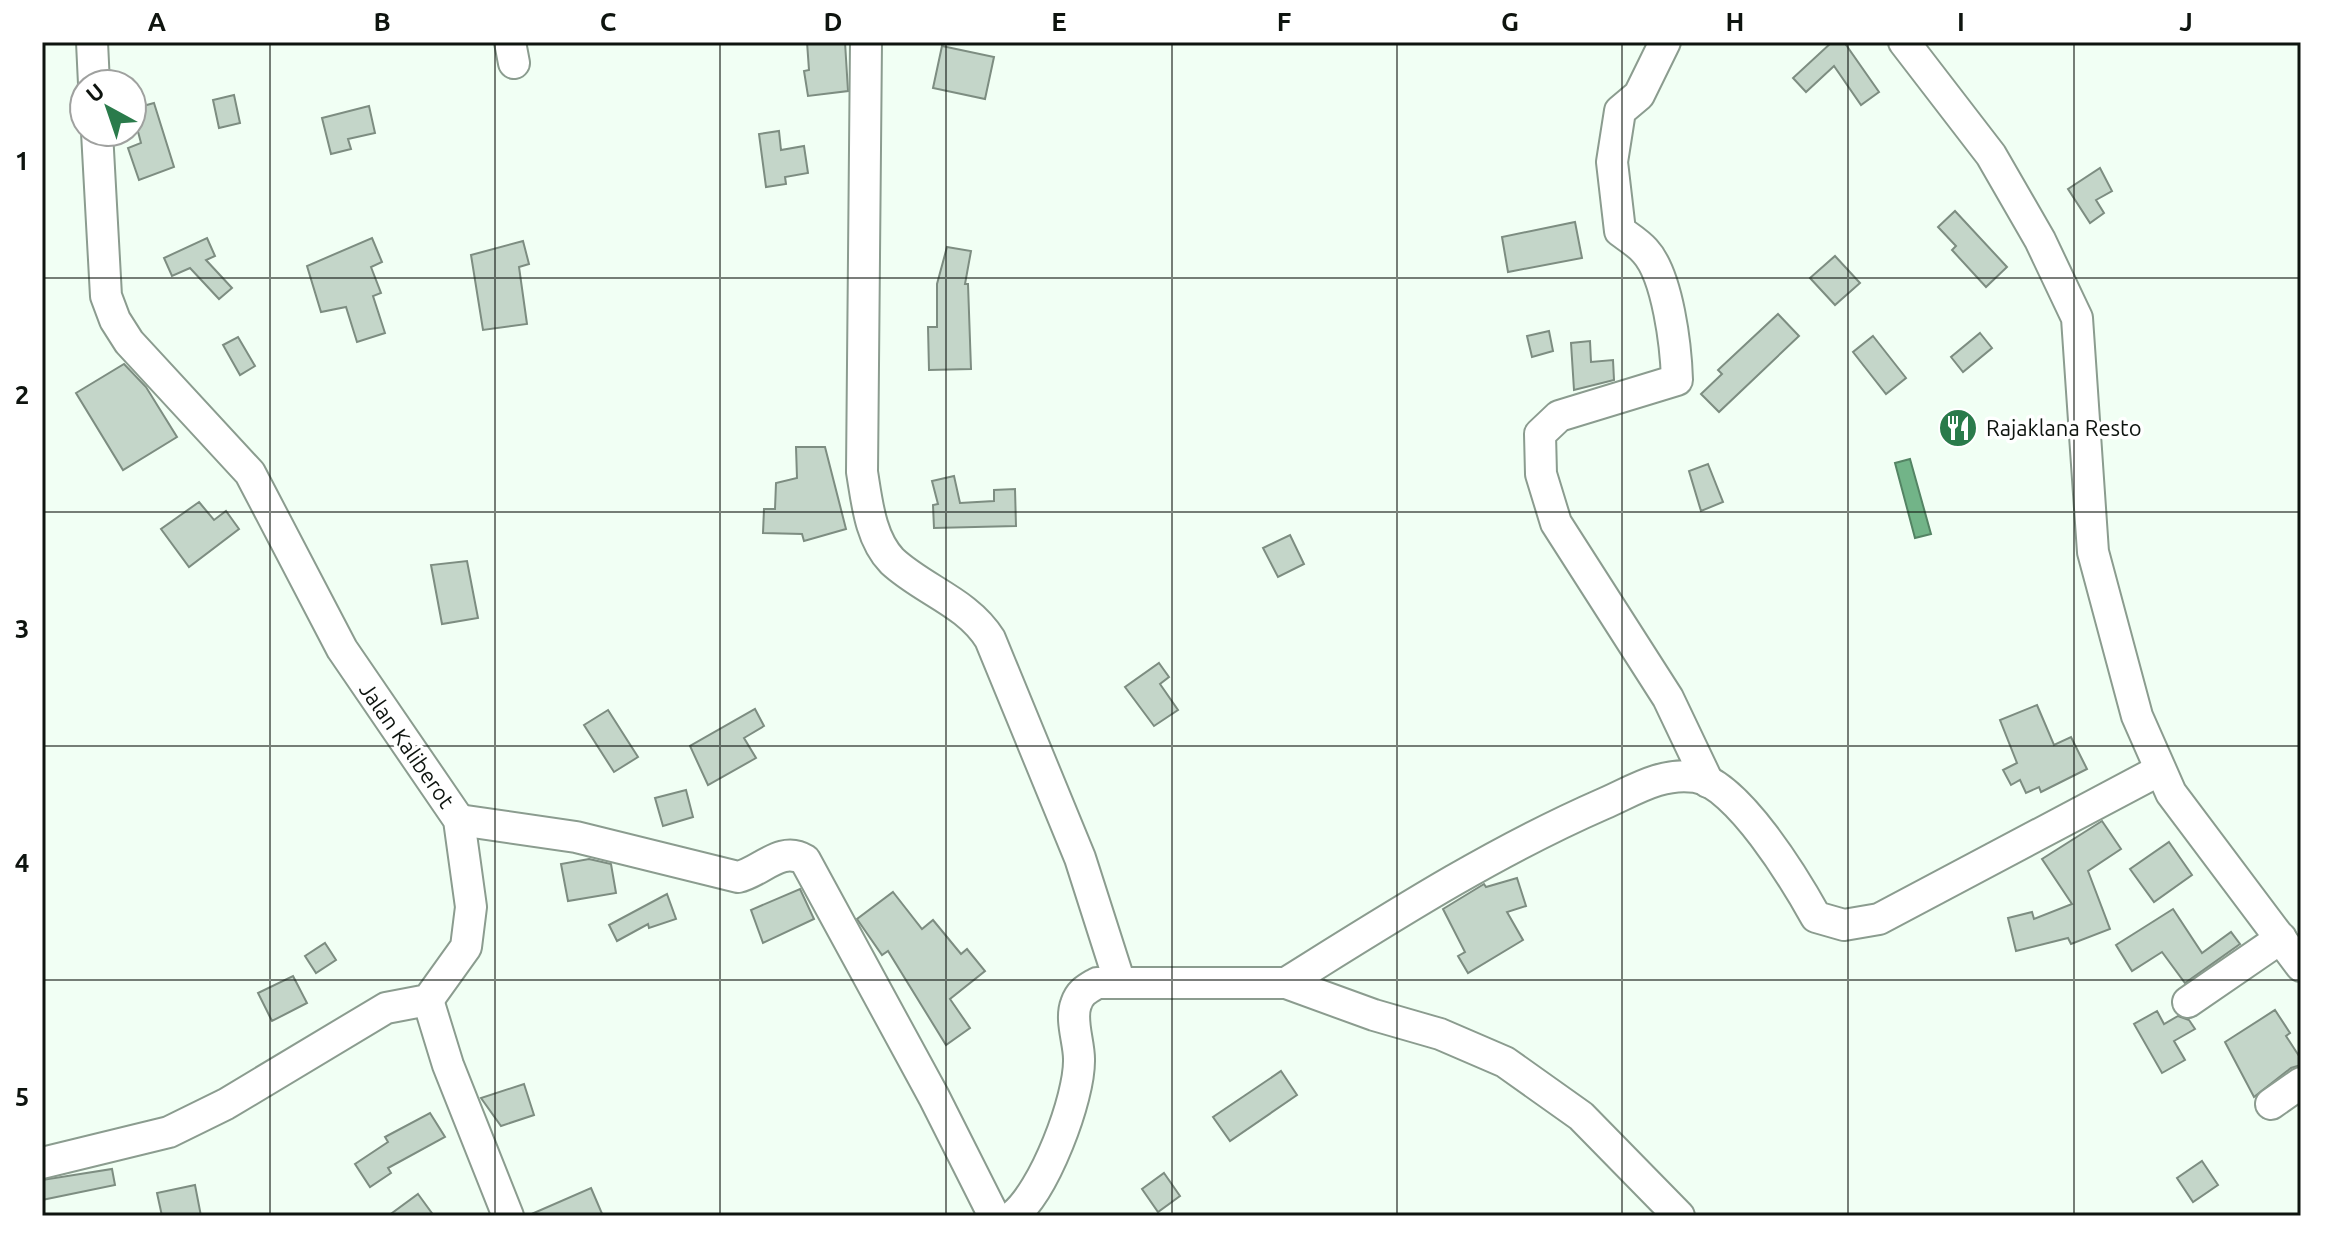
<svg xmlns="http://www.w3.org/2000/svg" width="2343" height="1258" font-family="Ubuntu,sans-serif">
	<rect width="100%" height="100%" fill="#f1fff4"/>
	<path fill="#72b488" stroke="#548464" stroke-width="2" d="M1910,459L1931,534L1915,538L1895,463Z"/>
	<g fill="#c4d6c9" stroke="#7d8d81" stroke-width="2">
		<path d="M807,42H845L848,91L808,96L804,71L809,70Z"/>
		<path d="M1832,42H1844L1879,92L1861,105L1834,66L1806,92L1793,78Z"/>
		<path d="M942,46L994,57L985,99L933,88Z"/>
		<path d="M234,95L240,123L219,128L213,100Z"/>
		<path d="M154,103L174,167L139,180L128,148L141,143L132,109Z"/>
		<path d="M369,106L375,133L348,139L351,149L331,154L322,118Z"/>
		<path d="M779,131L781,150L804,146L808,173L785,177L786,184L766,187L759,134Z"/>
		<path d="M2100,168L2112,191L2096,200L2104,213L2090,223L2068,189Z"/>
		<path d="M1955,211L2007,267L1986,287L1952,250L1956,246L1938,227Z"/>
		<path d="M1575,222L1582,258L1508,272L1502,237Z"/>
		<path d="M207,238L215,256L206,260L232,288L219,299L190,268L172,276L164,258Z"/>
		<path d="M372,238L382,262L371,267L381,293L373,296L385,333L357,342L346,307L321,312L307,266Z"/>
		<path d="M523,241L529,264L519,267L527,324L483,330L471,255Z"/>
		<path d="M947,247L971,251L965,284H968L971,369L929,370L928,327H937V284Z"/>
		<path d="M1835,256L1860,283L1835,305L1810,278Z"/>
		<path d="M1778,314L1799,336L1719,412L1701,394L1722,374L1718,370Z"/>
		<path d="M1549,331L1553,351L1532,357L1527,336Z"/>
		<path d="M1980,333L1992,348L1963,372L1951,357Z"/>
		<path d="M1873,336L1906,378L1886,394L1853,352Z"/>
		<path d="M238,337L255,366L240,375L223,345Z"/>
		<path d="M1590,341L1591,362L1613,360L1614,380L1574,390L1571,343Z"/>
		<path d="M124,364L146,387L177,437L123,470L76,393Z"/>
		<path d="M796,447H825L846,529L804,541L802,534L763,533L764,509H775L776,483L797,478Z"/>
		<path d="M1708,464L1723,502L1701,511L1689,471Z"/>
		<path d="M954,476L960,503L994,501V490L1015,489L1016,526L934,528L933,505L938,504L932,481Z"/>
		<path d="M199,502L214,520L226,511L239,529L189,567L161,529Z"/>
		<path d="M1290,535L1304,564L1278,577L1263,548Z"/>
		<path d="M467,561L478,618L442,624L431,565Z"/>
		<path d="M1159,663L1169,677L1160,684L1178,710L1154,726L1125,687Z"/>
		<path d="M2037,705L2054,745L2071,737L2087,769L2041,792L2039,787L2026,793L2020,780L2011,785L2003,770L2017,763L2000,720Z"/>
		<path d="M755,709L764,726L744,738L756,758L708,785L690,746Z"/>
		<path d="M608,710L638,757L614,772L584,725Z"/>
		<path d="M686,790L693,817L663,826L655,798Z"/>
		<path d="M2102,821L2121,849L2088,871L2110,929L2071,944L2068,938L2016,951L2008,918L2032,912L2034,919L2072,904L2042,859Z"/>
		<path d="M2169,842L2192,875L2154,902L2130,869Z"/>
		<path d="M589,859L611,864L616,893L568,901L561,864Z"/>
		<path d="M1517,878L1526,906L1507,912L1523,940L1468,973L1458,956L1465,952L1443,909L1484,884L1486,887Z"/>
		<path d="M800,889L814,919L763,943L751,910Z"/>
		<path d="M893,892L922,929L933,920L961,954L967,949L985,971L950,999L970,1028L946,1045L888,951L882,955L857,919Z"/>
		<path d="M667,894L676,919L649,928L648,924L617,941L609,925Z"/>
		<path d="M2173,909L2202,953L2231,932L2240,944L2185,983L2162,952L2132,971L2116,945Z"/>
		<path d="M325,943L336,960L316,973L305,956Z"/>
		<path d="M293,976L307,1003L272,1021L258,993Z"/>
		<path d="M2275,1010L2290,1033L2286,1036L2301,1059V1065L2291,1068L2254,1097L2225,1042Z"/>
		<path d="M2157,1011L2164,1024L2178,1016L2189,1020L2195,1029L2174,1041L2185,1060L2162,1073L2134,1024Z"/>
		<path d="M1281,1071L1297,1095L1230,1141L1213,1117Z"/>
		<path d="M524,1084L534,1115L501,1126L481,1098Z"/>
		<path d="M430,1113L445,1137L388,1168L391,1173L370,1187L355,1164L388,1142L385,1137Z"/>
		<path d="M2202,1161L2218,1185L2193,1202L2177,1178Z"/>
		<path d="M112,1169L115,1185L42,1200V1180Z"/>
		<path d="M1164,1173L1180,1196L1158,1212L1142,1189Z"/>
		<path d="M195,1185L201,1216H162L157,1193Z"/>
		<path d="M591,1188L603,1216H527Z"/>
		<path d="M418,1194L434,1216H388Z"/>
	</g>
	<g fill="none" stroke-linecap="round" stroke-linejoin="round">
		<defs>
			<g id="minor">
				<path d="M92,42L94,84"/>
				<path d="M510,42L514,63"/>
				<path d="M866,42L862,472C867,502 870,538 892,561C923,590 967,602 990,639L1080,858L1120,983"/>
				<path d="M1665,42L1639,95L1620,111L1612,162L1620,231C1628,237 1638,243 1645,251C1668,276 1676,347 1677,380L1559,416L1540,434L1541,474L1556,523L1668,698L1708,782"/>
				<path d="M1904,42L1991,155L2040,240L2077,318L2093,552L2137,716L2171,793L2301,966"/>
				<path d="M459,820L576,837L738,877C761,872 781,845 805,860L934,1097L994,1216"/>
				<path d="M1286,983C1390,918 1491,853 1603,804C1633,791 1661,772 1695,777C1737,783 1796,881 1816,917L1844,925L1879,919L2160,770"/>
				<path d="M428,1000L448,1065L508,1216"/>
				<path d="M2188,1002L2281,938"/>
				<path d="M2271,1104L2301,1083"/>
				<path d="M42,1163L169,1132L226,1104L386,1008L428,1000L466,947L471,907L459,820L342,649L250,473L129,342L115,320L106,296L97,132"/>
				<path d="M1013,1216C1044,1192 1080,1098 1079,1059C1079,1042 1070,1020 1076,1004C1080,992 1087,989 1097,983H1286L1374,1015L1440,1034L1505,1062L1581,1116L1679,1216"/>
			</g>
		</defs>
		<use href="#minor" stroke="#8b9c8f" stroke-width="34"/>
		<use href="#minor" stroke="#fff" stroke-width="30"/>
	</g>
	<path fill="none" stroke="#0e140f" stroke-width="2" stroke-opacity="0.55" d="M270,42V1216M495,42V1216M720,42V1216M946,42V1216M1172,42V1216M1397,42V1216M1622,42V1216M1848,42V1216M2074,42V1216M42,278H2301M42,512H2301M42,746H2301M42,980H2301"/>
	<defs>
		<symbol id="restaurant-disc" viewBox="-11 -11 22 22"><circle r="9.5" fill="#2a7b4b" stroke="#fff"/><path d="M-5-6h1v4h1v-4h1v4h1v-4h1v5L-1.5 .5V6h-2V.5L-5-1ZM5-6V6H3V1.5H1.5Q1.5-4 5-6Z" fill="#fff"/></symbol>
	</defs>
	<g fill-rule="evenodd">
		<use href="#restaurant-disc" x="1936" y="406" width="44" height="44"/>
	</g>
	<g text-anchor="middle" stroke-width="7" stroke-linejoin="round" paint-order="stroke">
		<g font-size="22" fill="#0e140f" stroke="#fff" text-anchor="start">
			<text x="1986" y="436">Rajaklana Resto</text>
		</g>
		<g font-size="22" fill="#0e140f" stroke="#fff">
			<text transform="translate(407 745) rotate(55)" y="8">Jalan Kaliberot</text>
		</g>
	</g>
	<rect width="2343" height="1258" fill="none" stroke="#ffffff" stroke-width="88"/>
	<g transform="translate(108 108) rotate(320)"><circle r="38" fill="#ffffff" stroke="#9fa19f" stroke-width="2"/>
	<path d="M0-6L14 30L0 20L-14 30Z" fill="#2a7b4b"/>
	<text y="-12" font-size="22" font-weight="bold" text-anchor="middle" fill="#0e140f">U</text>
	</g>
	<rect x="44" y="44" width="2255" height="1170" fill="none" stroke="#0e140f" stroke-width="3"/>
	<g font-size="26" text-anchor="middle" font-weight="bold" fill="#0e140f">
		<text x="157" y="31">A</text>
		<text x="382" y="31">B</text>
		<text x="608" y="31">C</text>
		<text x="833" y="31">D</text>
		<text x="1059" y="31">E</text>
		<text x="1284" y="31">F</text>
		<text x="1510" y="31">G</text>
		<text x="1735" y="31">H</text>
		<text x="1961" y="31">I</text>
		<text x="2186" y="31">J</text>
		<text x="22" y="170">1</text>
		<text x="22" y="404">2</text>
		<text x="22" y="638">3</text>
		<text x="22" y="872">4</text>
		<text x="22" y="1106">5</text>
	</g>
</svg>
